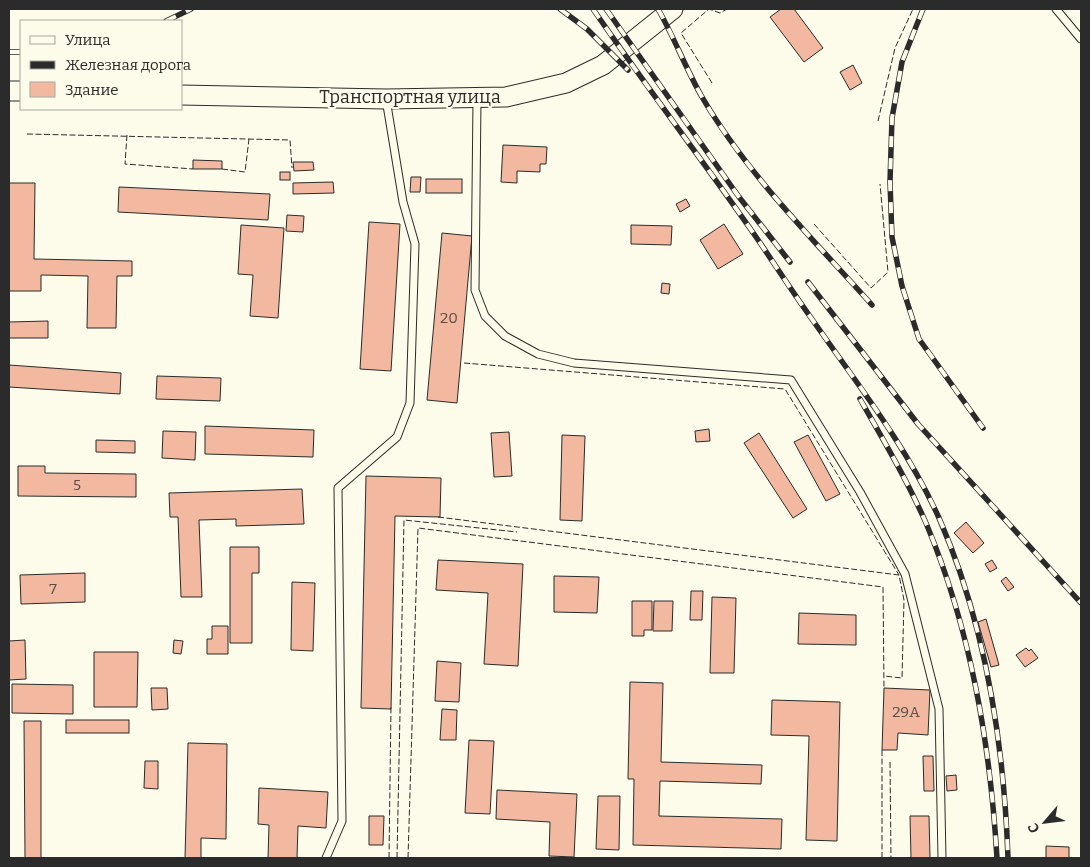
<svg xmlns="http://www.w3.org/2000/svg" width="1090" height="867" font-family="Bitter,serif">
	<rect width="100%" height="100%" fill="#fdfbea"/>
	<g fill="#f2b8a0" stroke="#2b2b2b">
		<path d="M781,9H794L823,48L804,62L770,17Z"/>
		<path d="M853,65L862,83L850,90L840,72Z"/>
		<path d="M503,145L547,147L546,164H540V172L517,171V183L501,182Z"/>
		<path d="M193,160L222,161V169H193Z"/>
		<path d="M293,162H313L314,170L294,171Z"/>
		<rect x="280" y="172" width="10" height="8"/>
		<path d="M411,177H421L420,192H410Z"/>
		<rect x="426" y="179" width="36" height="14"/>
		<path d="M333,182L334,193L293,194V183Z"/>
		<path d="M9,183H35L34,259L132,261V276H117L116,328H87L88,276L41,275V291H9Z"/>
		<path d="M119,187L270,194L268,220L118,212Z"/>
		<path d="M686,199L690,206L680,212L676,204Z"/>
		<path d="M287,215L304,216L303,232L286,231Z"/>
		<path d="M369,222L400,224L391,371L360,369Z"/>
		<path d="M724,224L743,254L718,269L700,240Z"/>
		<path d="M241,225L284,228L278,318L250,316L253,275L238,274Z"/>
		<path d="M631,225L672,226L671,245L631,244Z"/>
		<path d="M442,233L472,236L457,403L427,400Z"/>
		<path d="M662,283L670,284L669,294L661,293Z"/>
		<path d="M48,321V338H9V322Z"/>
		<path d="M9,365L121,373L120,394L9,387Z"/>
		<path d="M157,376L221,378L220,401L156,399Z"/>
		<path d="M205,426L314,430L313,457L205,454Z"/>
		<path d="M709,429L710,441L696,442L695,431Z"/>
		<path d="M163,431L196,432L195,460L162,458Z"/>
		<path d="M509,432L512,476L494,477L491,433Z"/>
		<path d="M759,433L807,509L793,518L744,443Z"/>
		<path d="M562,435L585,436L582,521L560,520Z"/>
		<path d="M808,435L840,494L826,501L794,442Z"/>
		<path d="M96,440L135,441V453L96,452Z"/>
		<path d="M18,466H45V473L136,474V497L18,496Z"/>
		<path d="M366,476L441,478L440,517L395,516L391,709L361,708Z"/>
		<path d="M302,489L304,524L236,526V519L199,520L202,597H181L178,517H170L169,493Z"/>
		<path d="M966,522L984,543L973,553L954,533Z"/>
		<path d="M230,547H259V573H252V643H230Z"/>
		<path d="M438,560L523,564L518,666L484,664L488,593L436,590Z"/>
		<path d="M992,560L997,568L990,572L985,564Z"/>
		<path d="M85,573V602L21,604L20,575Z"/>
		<path d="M554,576L599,577L597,613L554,612Z"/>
		<path d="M1006,577L1014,587L1008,591L1001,581Z"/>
		<path d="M292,582L315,583L313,651L291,650Z"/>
		<path d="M691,591H703L702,620H690Z"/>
		<path d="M712,597L736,598L734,673H710Z"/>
		<path d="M632,601H652V630H644V636H632Z"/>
		<path d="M654,601H673L672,631H653Z"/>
		<path d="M799,613L856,615V645L798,644Z"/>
		<path d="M986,619L999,665L991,667L978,622Z"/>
		<path d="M212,626H228V654H207V639H212Z"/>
		<path d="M25,640L26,679L9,680V641Z"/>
		<path d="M174,640L183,641L181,654L173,653Z"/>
		<path d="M1026,648L1029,651L1031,649L1038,658L1025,667L1016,655Z"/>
		<path d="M94,652H138L137,707H94Z"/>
		<path d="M437,661L461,663L459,702L435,701Z"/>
		<path d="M630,682L663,683L661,762L762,765L761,784L660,781L659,816L782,819L781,849L633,845L634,779H628Z"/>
		<path d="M12,684L73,685V714L12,713Z"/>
		<path d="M151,688H167L168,709L152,710Z"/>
		<path d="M884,688L930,690L928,735L898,733L897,750H882Z"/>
		<path d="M772,700L840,702L837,841L806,840L809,736L771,735Z"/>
		<path d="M442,709L457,710L456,740H440Z"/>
		<rect x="66" y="720" width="63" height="13"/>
		<path d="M24,721H41V858H25Z"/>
		<path d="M469,740L494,741L490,814L465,813Z"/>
		<path d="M188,743L227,744L226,839L201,838V858H185Z"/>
		<path d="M923,756H933L934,791H924Z"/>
		<path d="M145,761H158V789L144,788Z"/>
		<path d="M956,775L957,790L947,791L946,776Z"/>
		<path d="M259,788L328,792L326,828L298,826L297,858H268L269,825L258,824Z"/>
		<path d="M497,790L577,794L574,857L549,856L550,822L496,819Z"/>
		<path d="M598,796H620L619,850L596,849Z"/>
		<path d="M369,816H384L383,845H369Z"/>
		<path d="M910,816H929L930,858H911Z"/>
		<path d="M1046,846L1069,847V858H1046Z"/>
	</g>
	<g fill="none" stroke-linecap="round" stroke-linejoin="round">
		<defs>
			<g id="lane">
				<path d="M1056,9L1081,39"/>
				<path d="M477,99L475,290L485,316L505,336L538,354L574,363L791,380L860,492L905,574L939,709L942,858"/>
				<path d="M326,858L342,821L338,488L397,437L410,403L415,244L403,202L386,99"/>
			</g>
			<g id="secondary">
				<path d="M9,91H21"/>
				<path d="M181,95L386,99L506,97L566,83L603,65L673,9"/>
			</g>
		</defs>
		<use href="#lane" stroke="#2b2b2b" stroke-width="9"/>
		<use href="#secondary" stroke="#2b2b2b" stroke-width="21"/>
		<use href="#lane" stroke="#fdfbea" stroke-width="7"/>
		<use href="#secondary" stroke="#fdfbea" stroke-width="19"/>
		<defs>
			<g id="rail">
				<path d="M560,9L587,29L628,70"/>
				<path d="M593,9C645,85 701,158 754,234C774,263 793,293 814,322C858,385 907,447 939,518C985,623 1004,744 1008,858"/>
				<path d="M606,9L739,197L790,262"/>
				<path d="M658,9C674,37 686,69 702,97C747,174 813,239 872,305"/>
				<path d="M923,9L902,62L892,118L890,182L892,237L902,286L919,339L983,428"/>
				<path d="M166,21L191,9"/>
				<path d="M9,52H21"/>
				<path d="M808,282L918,424L1081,603"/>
				<path d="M860,399C883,439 907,480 926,523C971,630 990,743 997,858"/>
			</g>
		</defs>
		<use href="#rail" stroke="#2b2b2b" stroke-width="5.5"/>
		<use href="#rail" stroke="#fdfbea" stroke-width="4" stroke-dasharray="11" stroke-linecap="butt"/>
		<g stroke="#2b2b2b" stroke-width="1" stroke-dasharray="6 2.5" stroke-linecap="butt">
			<path d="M712,83L681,33L709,9L720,13L727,9"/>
			<path d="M878,121L895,48L913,9"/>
			<path d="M27,134L290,140L292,168"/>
			<path d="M127,135L125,164L193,169"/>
			<path d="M222,169L245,172L249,139"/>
			<path d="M814,224L871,288L888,272L880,184"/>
			<path d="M464,363L785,389L899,575"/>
			<path d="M438,517L899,575L904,600L902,678L884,676"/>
			<path d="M890,762L891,858"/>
			<path d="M389,858L391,706"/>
			<path d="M397,858L404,520L517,532"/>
			<path d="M408,858L418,528L883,587L884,688"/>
			<path d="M882,858V750"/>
		</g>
	</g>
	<g text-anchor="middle" stroke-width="4" stroke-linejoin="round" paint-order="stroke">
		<g font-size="15" fill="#5d4e48">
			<text x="449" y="323">20</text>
			<text x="77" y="490">5</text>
			<text x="53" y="594">7</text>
			<text x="906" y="717">29А</text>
		</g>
		<g font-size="18" fill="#2b2b2b" stroke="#fdfbea">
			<text x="410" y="103">Транспортная улица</text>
		</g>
	</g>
	<rect width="1090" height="867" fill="none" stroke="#2b2b2b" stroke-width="20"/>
	<rect x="20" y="20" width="162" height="90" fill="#fdfbea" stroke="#a9a89e"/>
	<rect x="30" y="36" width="25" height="8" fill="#fdfbea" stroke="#a9a89e"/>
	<text x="65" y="45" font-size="15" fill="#2b2b2b">Улица</text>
	<rect x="30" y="61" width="25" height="8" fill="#2b2b2b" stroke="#a9a89e"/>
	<text x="65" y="70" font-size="15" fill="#2b2b2b">Железная дорога</text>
	<rect x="30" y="82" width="25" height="15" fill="#f2b8a0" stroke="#a9a89e"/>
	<text x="65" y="95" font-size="15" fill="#2b2b2b">Здание</text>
	<g transform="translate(1045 822) rotate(242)" stroke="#fdfbea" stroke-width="4" paint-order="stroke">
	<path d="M0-4L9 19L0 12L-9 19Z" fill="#2b2b2b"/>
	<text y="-8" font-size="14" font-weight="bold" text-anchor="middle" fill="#2b2b2b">С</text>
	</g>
</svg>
